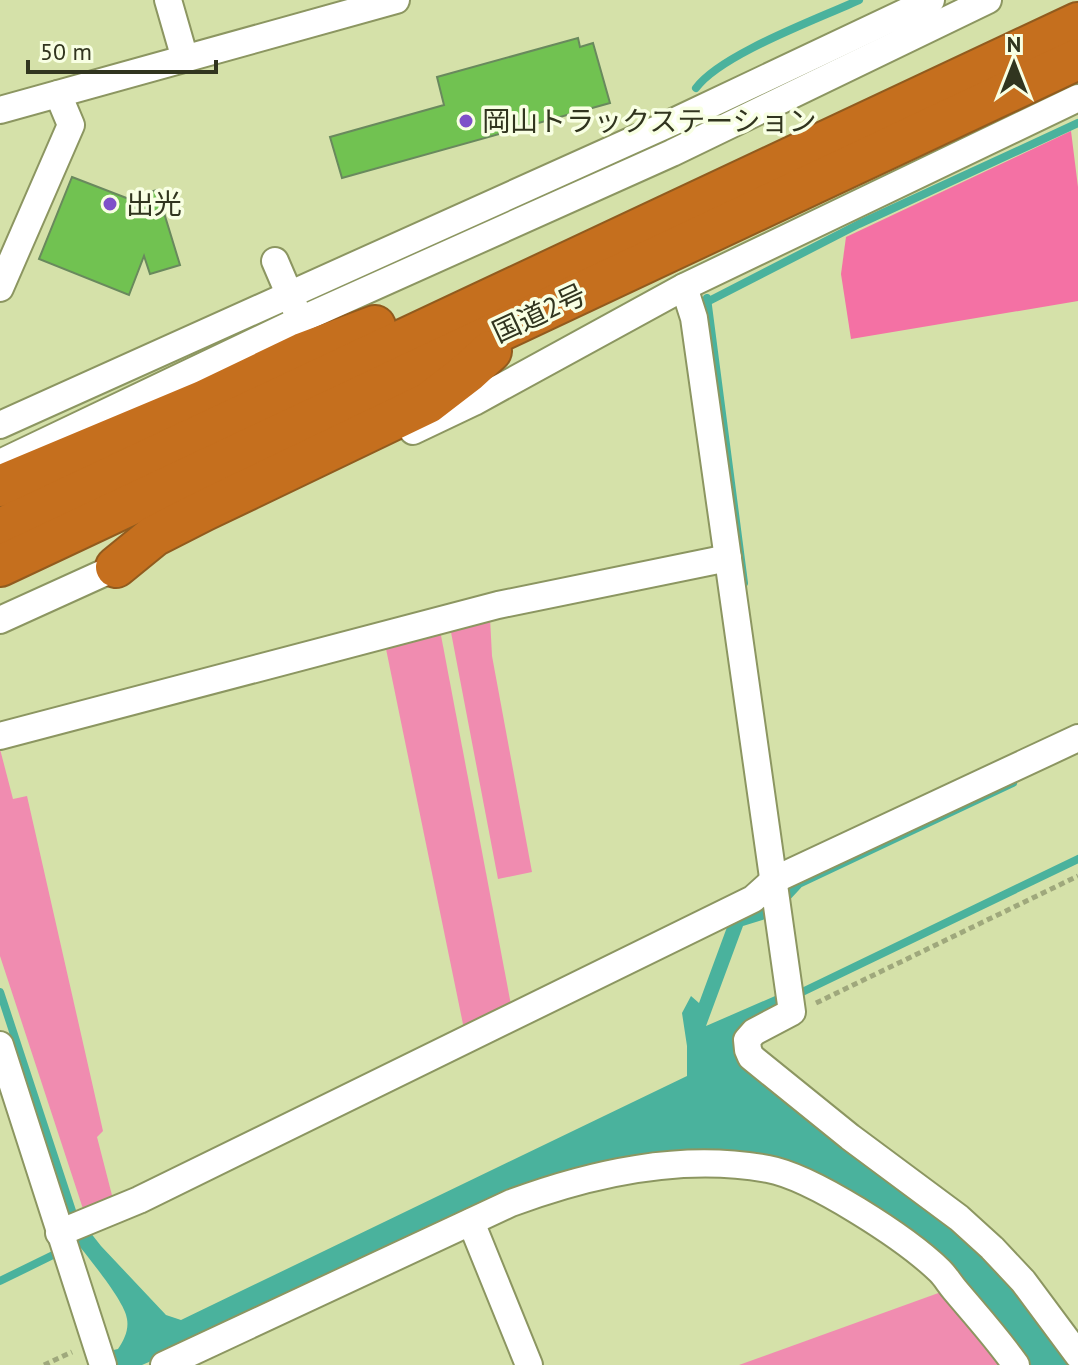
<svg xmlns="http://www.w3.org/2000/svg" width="1078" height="1365" font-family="'PT Sans','Noto Sans JP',sans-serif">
	<rect width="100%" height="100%" fill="#d5e1a9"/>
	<g fill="#f08cb0">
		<path d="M490,618L492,656L532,872L498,879L450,627Z"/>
		<path d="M440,630L512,1010L464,1029L385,644Z"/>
		<path d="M0,749L13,799L27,796L103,1131L97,1137L114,1203L85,1215L0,956Z"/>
		<path d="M944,1291L1005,1365H739Z"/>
	</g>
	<path fill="#f471a4" d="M1071,131L1078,187V301L851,339L841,274L846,237Z"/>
	<path fill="#4ab29d" d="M770,903L772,917L743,926L706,1026L782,993L787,1001L740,1030L1018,1291L1074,1365H1028L821,1177L598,1170L142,1365H114L109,1351L118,1349C124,1340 129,1330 127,1319C125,1301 86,1255 74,1239L90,1232L101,1246L166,1315L181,1320L687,1076V1046L682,1013L691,996L699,1003L730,919Z"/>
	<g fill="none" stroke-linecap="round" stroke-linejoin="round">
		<g stroke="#4ab29d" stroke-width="8">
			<path d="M696,88C721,54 818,19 859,0"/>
			<path d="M707,298L744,583"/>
			<path d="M707,302L859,224L1078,123"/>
			<path d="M787,905L786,898L799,884L1013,783"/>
			<path d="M0,992L76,1223"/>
			<path d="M794,996L1078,859"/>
			<path d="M0,1281L53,1255"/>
		</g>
	</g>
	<g fill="#71c251" stroke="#69895d" stroke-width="2">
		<path d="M578,38L580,47L593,43L610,103L342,178L330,137L444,105L437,77Z"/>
		<path d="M72,177L142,204L139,195L157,190L180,265L150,274L144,256L129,295L39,259Z"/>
	</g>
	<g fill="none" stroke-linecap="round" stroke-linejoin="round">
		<defs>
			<g id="minor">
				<path d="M168,0L185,59"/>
				<path d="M0,110L396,0"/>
				<path d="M275,261L296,310"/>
				<path d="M684,287L694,318L792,1012L754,1032L747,1040L748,1050L751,1057L850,1137L959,1218L992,1248L1023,1281L1078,1355"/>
				<path d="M0,288L71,125L58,94"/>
				<path d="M0,425L673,122L931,0"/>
				<path d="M413,431L474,402L684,287L1078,98"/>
				<path d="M0,463L300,320L672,153L988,0"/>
				<path d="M0,620L130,561"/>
				<path d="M0,736L498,605L728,558"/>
				<path d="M0,1045L103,1365"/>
				<path d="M471,1222L529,1365"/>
				<path d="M59,1233L139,1200L753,899L774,880L1078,738"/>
				<path d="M164,1365L511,1203C592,1173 681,1153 768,1169C812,1177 906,1238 940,1271C946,1277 949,1283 955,1290C976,1315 997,1338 1016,1365"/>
			</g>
			<g id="highway">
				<path d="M0,486L203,401L303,353L375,326"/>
				<path d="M0,529L1078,23"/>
				<path d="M0,566L1078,59"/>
				<path d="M116,567L154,536L205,510L428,403L467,373L491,351"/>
			</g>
		</defs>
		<use href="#minor" stroke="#8c9661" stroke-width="30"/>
		<use href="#highway" stroke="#915b1e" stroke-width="44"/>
		<g stroke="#9fa87c" stroke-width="5" stroke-dasharray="6 4" stroke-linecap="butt">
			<path d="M816,1003L1078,876"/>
			<path d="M44,1365L72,1352"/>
		</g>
		<use href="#minor" stroke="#fff" stroke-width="26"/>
		<use href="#highway" stroke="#c56f1e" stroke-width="40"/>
	</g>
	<g fill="#7e50c9" stroke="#f8ffe3" stroke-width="3">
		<circle cx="466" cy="121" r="8"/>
		<circle cx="110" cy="204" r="8"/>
	</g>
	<g text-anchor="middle" stroke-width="7" stroke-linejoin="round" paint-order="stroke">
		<g font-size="28" fill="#31351f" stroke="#f8ffe3" text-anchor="start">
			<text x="482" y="131">岡山トラックステーション</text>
			<text x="126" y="214">出光</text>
		</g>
		<g font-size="28" fill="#31351f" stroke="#f8ffe3">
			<text transform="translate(539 313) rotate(-25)" y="10">国道2号</text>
		</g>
	</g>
	<g transform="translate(1014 64)" stroke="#f8ffe3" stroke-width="6" paint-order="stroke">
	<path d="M0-6L14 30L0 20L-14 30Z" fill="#31351f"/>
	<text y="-12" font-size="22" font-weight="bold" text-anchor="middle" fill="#31351f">N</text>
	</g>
	<path d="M28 60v12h188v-12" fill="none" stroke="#31351f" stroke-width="4"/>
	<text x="40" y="60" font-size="24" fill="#31351f" stroke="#f8ffe3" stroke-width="6" paint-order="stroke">50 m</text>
</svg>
